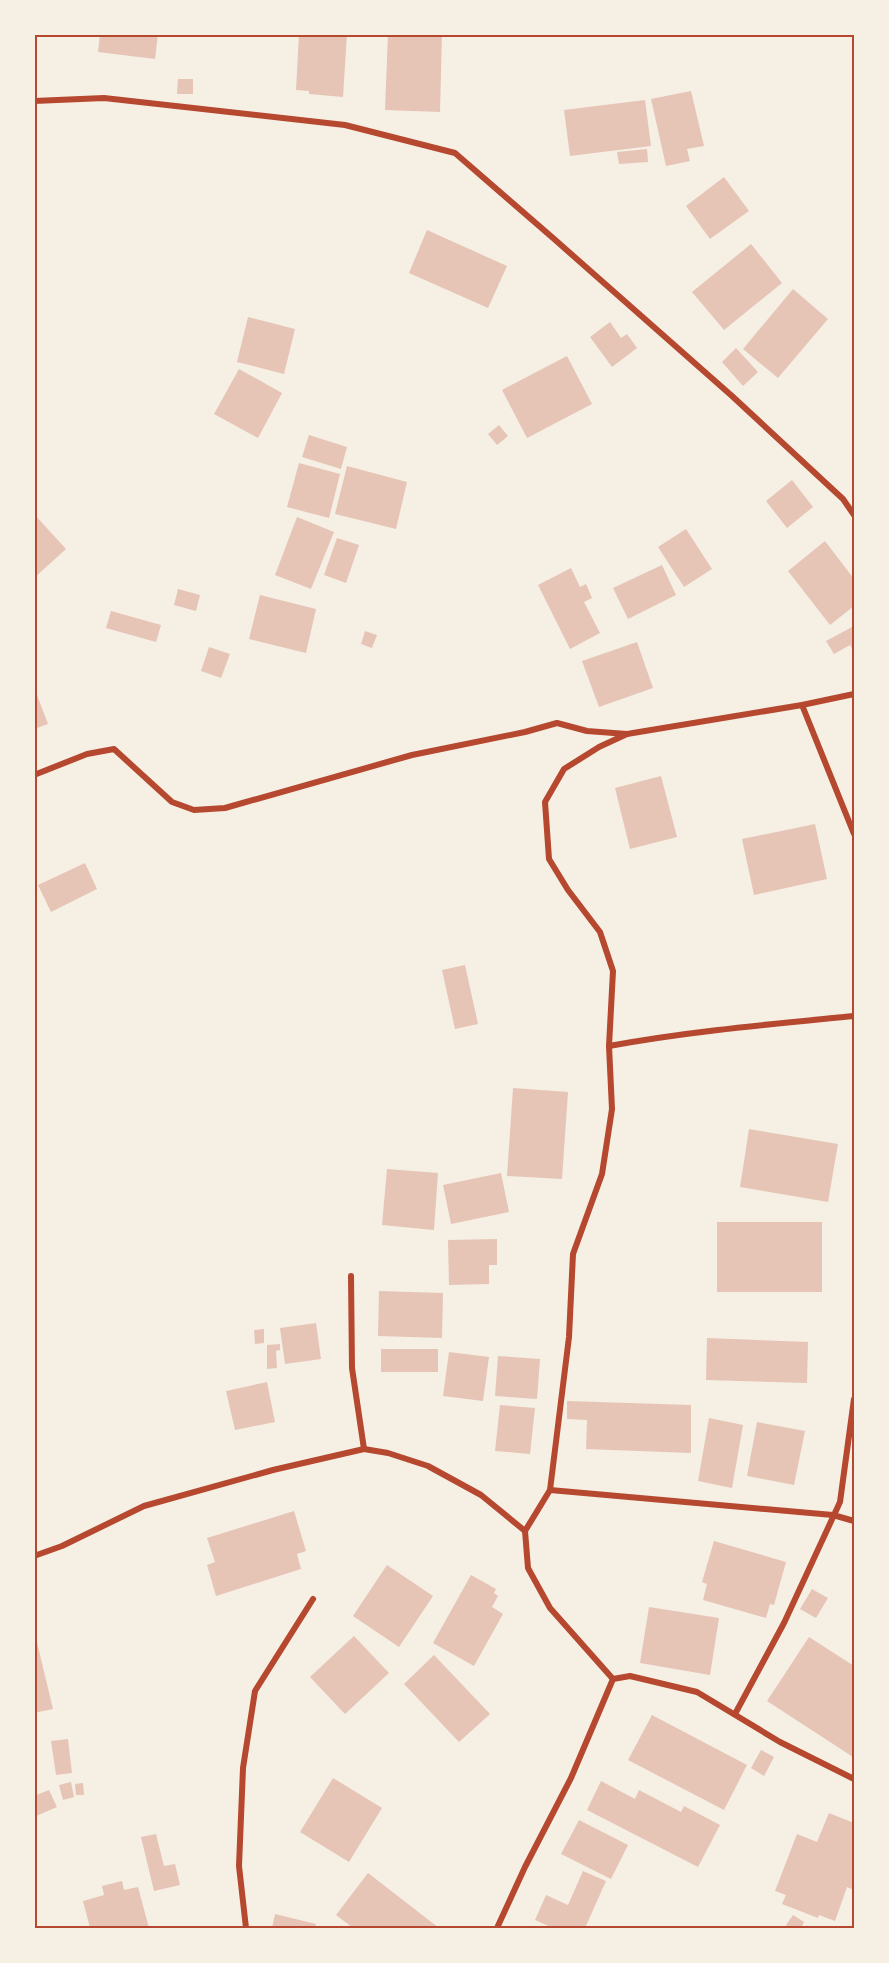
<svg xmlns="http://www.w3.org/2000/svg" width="889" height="1963" font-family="Karla,sans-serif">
	<rect width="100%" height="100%" fill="#f6efe4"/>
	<g fill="#e6c5b7">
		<path d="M100,34H158L155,59L98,52Z"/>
		<path d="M299,34H347L343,97L309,94V91L296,90Z"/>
		<path d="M388,34H442L440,112L385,110Z"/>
		<path d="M178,79H193V94H177Z"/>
		<path d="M691,91L704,146L687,149L690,161L666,166L651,99Z"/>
		<path d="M645,100L651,146L570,156L564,110Z"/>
		<path d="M647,149L648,162L619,164L617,152Z"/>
		<path d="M724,177L749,211L710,239L686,206Z"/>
		<path d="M427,230L507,266L488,308L409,273Z"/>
		<path d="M751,244L782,283L724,330L692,292Z"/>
		<path d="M793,289L828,319L778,378L743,349Z"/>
		<path d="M248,317L295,329L284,374L237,362Z"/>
		<path d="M610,322L621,338L627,334L637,348L612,367L590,337Z"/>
		<path d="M736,348L758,372L743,386L722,362Z"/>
		<path d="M567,356L592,404L527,438L502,390Z"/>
		<path d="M239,369L282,393L258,438L214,414Z"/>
		<path d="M499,425L508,436L497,445L488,434Z"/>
		<path d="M309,435L347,447L341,469L302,457Z"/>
		<path d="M299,463L340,474L329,518L287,507Z"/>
		<path d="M347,466L407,482L396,529L335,514Z"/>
		<path d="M792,480L813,507L787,528L766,501Z"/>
		<path d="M34,514L66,549L34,578Z"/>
		<path d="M297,517L334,532L311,589L275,575Z"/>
		<path d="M686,529L712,569L684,587L658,547Z"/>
		<path d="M337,538L359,545L346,583L324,575Z"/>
		<path d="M825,541L854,579V606L830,625L788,571Z"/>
		<path d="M662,565L676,595L628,619L613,588Z"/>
		<path d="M571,568L580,587L586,584L592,598L584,602L600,633L570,649L538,585Z"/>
		<path d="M178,589L200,595L196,611L174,605Z"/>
		<path d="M260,595L316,609L306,653L249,639Z"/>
		<path d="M111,611L161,625L156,642L106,628Z"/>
		<path d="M854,626V652L850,645L834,654L826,641Z"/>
		<path d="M365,631L377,635L372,648L361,644Z"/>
		<path d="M637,642L653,688L599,707L582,661Z"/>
		<path d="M209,647L230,654L221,678L201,671Z"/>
		<path d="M34,695H37L48,724L34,729Z"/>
		<path d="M661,776L677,837L630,849L615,788Z"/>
		<path d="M815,824L827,879L754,895L742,839Z"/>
		<path d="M85,863L97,889L51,912L38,885Z"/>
		<path d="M465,965L478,1024L455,1029L442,970Z"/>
		<path d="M513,1088L568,1092L562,1179L507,1176Z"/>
		<path d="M749,1129L838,1144L828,1202L740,1187Z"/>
		<path d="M387,1169L438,1173L434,1230L382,1225Z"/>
		<path d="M501,1173L509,1212L451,1224L443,1185Z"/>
		<rect x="717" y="1222" width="105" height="70"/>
		<path d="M497,1239V1265H489V1284L449,1285L448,1240Z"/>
		<path d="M379,1291L443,1293L442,1338L378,1336Z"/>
		<path d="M316,1323L321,1359L285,1364L280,1328Z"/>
		<path d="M264,1329V1343L255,1344L254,1330Z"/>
		<path d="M707,1338L808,1342L807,1383L706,1380Z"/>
		<path d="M280,1344V1350L276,1351L277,1368L267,1369V1345Z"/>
		<rect x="381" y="1349" width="57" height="23"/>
		<path d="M449,1352L489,1357L483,1401L443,1396Z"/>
		<path d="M498,1356L540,1359L537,1399L495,1396Z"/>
		<path d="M267,1382L275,1422L235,1430L226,1391Z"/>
		<path d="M567,1401L691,1405V1453L586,1449L587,1420L567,1419Z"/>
		<path d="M500,1405L535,1408L530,1454L495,1451Z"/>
		<path d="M709,1418L743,1425L732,1488L698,1481Z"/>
		<path d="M757,1422L805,1431L794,1485L747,1476Z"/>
		<path d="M294,1511L306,1551L297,1554L301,1569L216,1596L207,1565L215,1562L207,1538Z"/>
		<path d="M714,1541L786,1562L774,1605L770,1604L766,1618L703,1600L707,1584L702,1582Z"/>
		<path d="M387,1565L433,1596L399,1647L353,1616Z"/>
		<path d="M471,1575L496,1589L494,1593L498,1596L492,1607L503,1614L474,1666L433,1643Z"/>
		<path d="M812,1589L828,1598L816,1618L800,1609Z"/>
		<path d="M649,1607L719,1618L710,1675L640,1663Z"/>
		<path d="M34,1630L53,1709L34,1713Z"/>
		<path d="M354,1636L389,1673L345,1714L310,1677Z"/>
		<path d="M809,1637L854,1666L853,1757L767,1701Z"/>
		<path d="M434,1655L490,1714L459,1742L404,1684Z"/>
		<path d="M652,1715L747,1765L724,1810L628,1760Z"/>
		<path d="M68,1739L72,1773L56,1775L51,1741Z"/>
		<path d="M761,1750L774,1757L764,1776L751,1768Z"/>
		<path d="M333,1778L382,1808L349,1862L300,1832Z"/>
		<path d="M601,1781L635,1799L639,1790L681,1812L684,1806L720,1825L698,1867L587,1810Z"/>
		<path d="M71,1782L74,1797L63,1800L59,1785Z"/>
		<path d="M83,1783L84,1795H76L75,1784Z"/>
		<path d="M49,1790L57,1807L34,1817V1796Z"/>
		<path d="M829,1813L854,1823V1890L847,1887L835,1921L819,1915L818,1918L782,1904L786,1895L775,1891L797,1834L817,1842Z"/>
		<path d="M579,1820L628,1845L611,1879L561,1854Z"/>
		<path d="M156,1834L164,1866L175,1864L180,1885L154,1891L141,1837Z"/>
		<path d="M583,1871L606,1881L585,1928H553L535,1920L546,1895L568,1905Z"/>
		<path d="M368,1873L439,1928H353L336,1915Z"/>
		<path d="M122,1881L124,1890L138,1887L149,1928H90L83,1901L104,1895L102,1886Z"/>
		<path d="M275,1914L316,1924L315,1928H272Z"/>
		<path d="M793,1915L804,1922L801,1928H792L786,1925Z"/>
	</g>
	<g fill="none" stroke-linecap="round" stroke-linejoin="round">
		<g stroke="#b5482f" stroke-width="6">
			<path d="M34,101L104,98L345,125L455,153L553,238L732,396L843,499L854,515"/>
			<path d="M802,705L854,834"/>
			<path d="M34,775L87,754L114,749L172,802L194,810L225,808L412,755L525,732L557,723L587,731L627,734L802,705L854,694"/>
			<path d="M609,1046C690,1031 773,1024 854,1016"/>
			<path d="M351,1276L352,1368L364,1449"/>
			<path d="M550,1490L833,1515L854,1521"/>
			<path d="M34,1556L62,1546L144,1506L273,1470L364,1449L388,1453L428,1466L481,1495L525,1531"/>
			<path d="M613,1679L550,1608L528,1568L525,1531L550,1490L569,1337L573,1254L602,1174L612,1109L609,1046L613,971L600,932L568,890L549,859L545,802L564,769L599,747L627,734"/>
			<path d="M613,1679L630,1676L697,1692L780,1742L854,1779"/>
			<path d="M735,1714L784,1623L840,1502L854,1399"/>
			<path d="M246,1928L239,1866L243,1768L255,1691L313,1599"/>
			<path d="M497,1928L525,1867L571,1778L613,1679"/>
		</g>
	</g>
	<rect width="889" height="1963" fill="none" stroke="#f6efe4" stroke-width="72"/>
	<rect x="36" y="36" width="817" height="1891" fill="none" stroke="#b5482f" stroke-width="2"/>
</svg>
